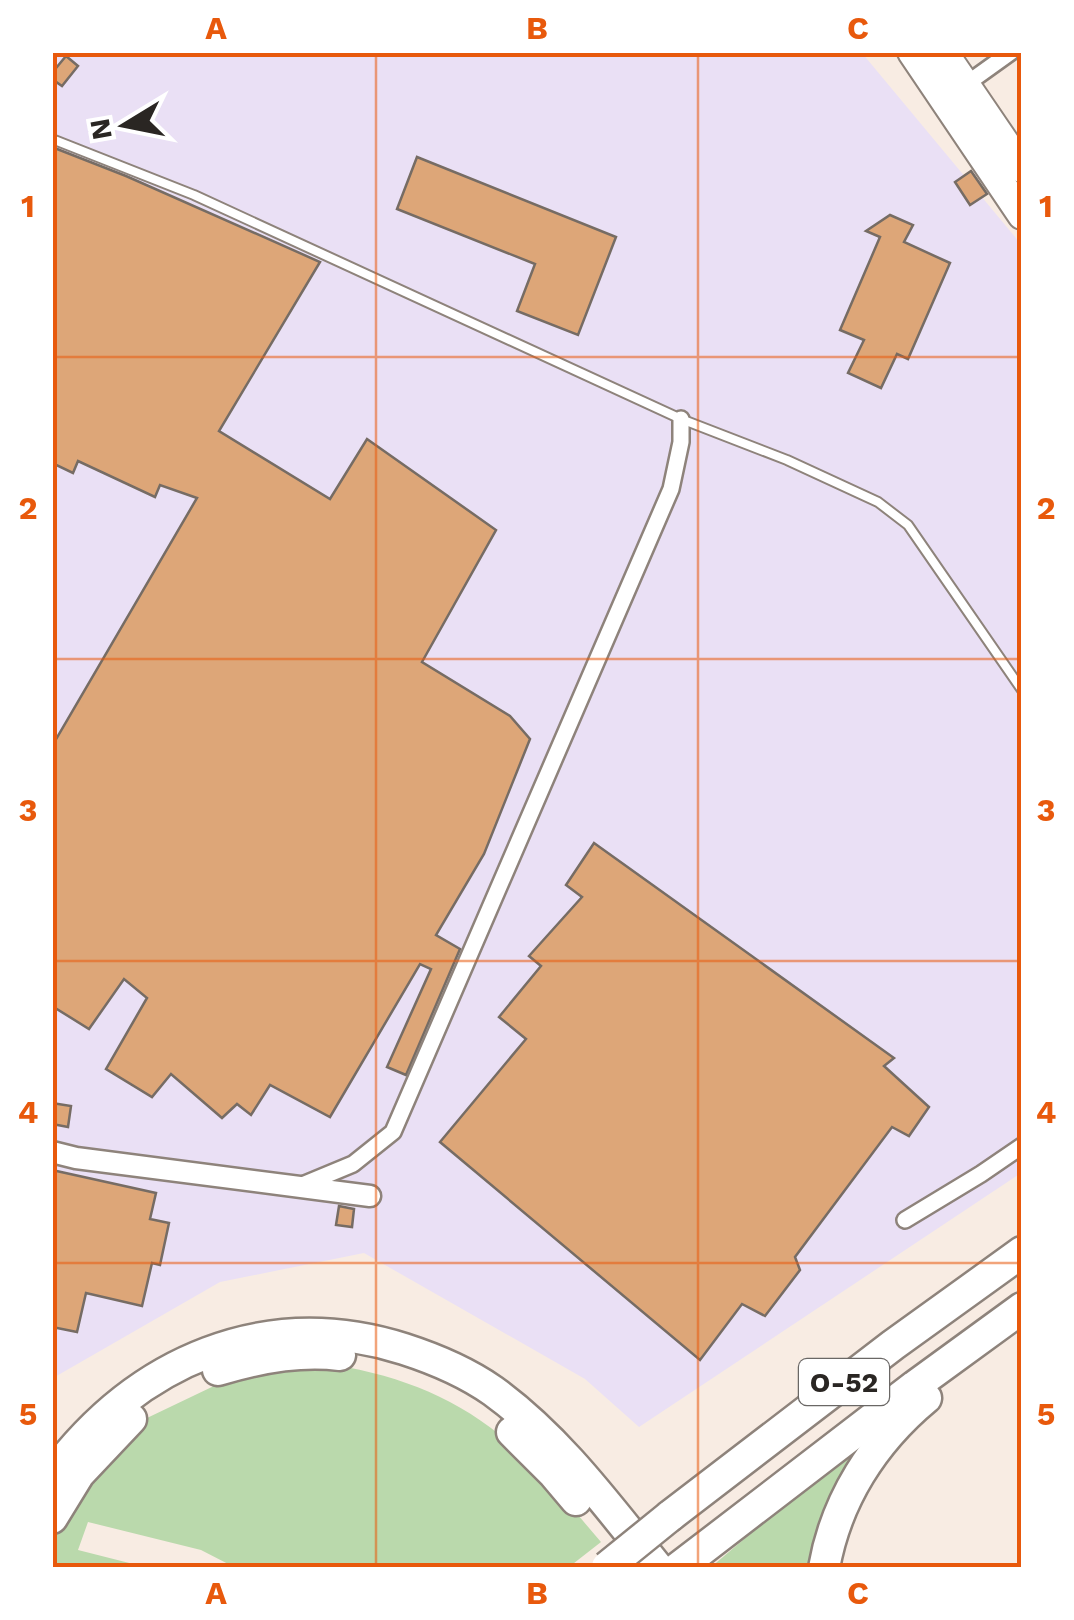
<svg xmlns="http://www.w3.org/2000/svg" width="1074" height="1620" font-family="'Work Sans',sans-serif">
	<rect width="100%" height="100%" fill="#f8ece3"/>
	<path fill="#eae0f5" d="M53,53H862L1021,244V1173L639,1427L585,1379L364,1253L220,1282L53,1378Z"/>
	<g fill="#bad9ac">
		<path d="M334,1365C413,1378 472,1405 530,1461C556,1486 578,1516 601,1542L569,1567L236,1568L201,1550L88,1522L78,1550L145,1567L53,1568V1542L67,1508L103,1458L147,1418L239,1374Z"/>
		<path d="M868,1444L817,1567L710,1568L757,1528Z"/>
	</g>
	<g fill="#dda678" stroke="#766c64" stroke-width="2.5">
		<path d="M66,56L78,66L62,86L52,79V73Z"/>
		<path d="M52,147L126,176L320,262L219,431L330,499L367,439L496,530L422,662L510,716L530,739L484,854L436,935L460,949L406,1075L387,1067L431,969L420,964L330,1117L270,1085L251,1115L237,1104L222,1118L171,1074L152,1097L106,1069L147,998L124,979L89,1029L52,1006V746L197,498L160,485L155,497L78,461L73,473L52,463Z"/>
		<path d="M417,157L616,237L578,335L517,311L535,264L397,209Z"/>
		<path d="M971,171L987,194L970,205L955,182Z"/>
		<path d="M890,215L913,225L904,242L950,263L908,359L897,354L881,388L848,373L864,340L840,330L880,237L866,231Z"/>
		<path d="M594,843L894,1058L884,1066L929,1107L909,1136L892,1127L795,1257L800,1270L765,1316L742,1304L700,1360L440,1142L526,1039L499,1017L541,966L529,956L582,897L566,885Z"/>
		<path d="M52,1103L71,1106L68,1127L52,1124Z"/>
		<path d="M52,1170L156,1193L150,1219L169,1223L160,1265L152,1263L142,1306L86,1293L77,1332L52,1327Z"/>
		<path d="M339,1206L354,1209L352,1227L336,1225Z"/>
	</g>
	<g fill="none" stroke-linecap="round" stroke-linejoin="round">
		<defs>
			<path id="service" d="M52,139L194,195L681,419L787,460L878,502L908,525L1022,690"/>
			<g id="minor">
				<path d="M965,85L1011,52"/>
				<path d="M300,1186L353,1164L393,1132L671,489L681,442V419"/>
				<path d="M905,1220L981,1174L1022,1146"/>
			</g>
			<path id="tertiary" d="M52,1152L76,1158L370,1196"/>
			<g id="trunk">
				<path d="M912,52L1022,215"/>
				<path d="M943,52L1022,168"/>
			</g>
			<g id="motorway">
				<path d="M218,1370C257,1358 300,1350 340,1355"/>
				<path d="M512,1432L554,1474L576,1500"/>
				<path d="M52,1475C137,1361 265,1305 404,1349C435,1359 466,1372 493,1391C559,1439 607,1505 658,1568"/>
				<path d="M670,1516L893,1345L1022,1252"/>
				<path d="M52,1518L79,1474L131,1419"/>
				<path d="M678,1568L915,1386L1022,1308"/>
				<path d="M824,1568C836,1500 873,1442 926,1398"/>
			</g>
		</defs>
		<use href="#service" stroke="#8e837b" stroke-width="12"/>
		<use href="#minor" stroke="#8e837b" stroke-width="20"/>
		<use href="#tertiary" stroke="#8e837b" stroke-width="25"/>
		<use href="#trunk" stroke="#8e837b" stroke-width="32"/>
		<use href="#motorway" stroke="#8e837b" stroke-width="35"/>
		<use href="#service" stroke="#fff" stroke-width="8"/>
		<use href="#minor" stroke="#fff" stroke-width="15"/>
		<use href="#tertiary" stroke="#fff" stroke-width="20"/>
		<use href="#trunk" stroke="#fff" stroke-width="28"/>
		<use href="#motorway" stroke="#fff" stroke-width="30"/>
		<defs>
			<path id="motorway-bridge" d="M607,1567L670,1516"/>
		</defs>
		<use href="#motorway-bridge" stroke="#8e837b" stroke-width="35" stroke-linecap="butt"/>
		<use href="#motorway-bridge" stroke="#fff" stroke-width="30"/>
	</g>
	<path fill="none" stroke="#e8590c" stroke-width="2.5" stroke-opacity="0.55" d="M376,52V1568M698,52V1568M52,357H1022M52,659H1022M52,961H1022M52,1263H1022"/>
	<g text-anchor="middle" stroke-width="8" stroke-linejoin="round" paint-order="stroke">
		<rect fill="#fff" stroke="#6a6765" stroke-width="2.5" x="799" y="1359" width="90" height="46" rx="8"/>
		<g font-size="28" font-weight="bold" fill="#2a2623">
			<text x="844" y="1392">O-52</text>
		</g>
	</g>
	<rect width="1074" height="1620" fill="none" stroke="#ffffff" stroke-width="110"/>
	<g transform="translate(125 125) rotate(260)" stroke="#ffffff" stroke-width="8" paint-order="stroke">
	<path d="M0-8L18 38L0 25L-18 38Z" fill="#2a2623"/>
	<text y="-15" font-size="28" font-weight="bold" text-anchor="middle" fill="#2a2623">N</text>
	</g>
	<rect x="55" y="55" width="964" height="1510" fill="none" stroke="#e8590c" stroke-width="4"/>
	<g font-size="32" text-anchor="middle" font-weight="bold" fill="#e8590c">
		<text x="216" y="39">A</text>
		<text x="537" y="39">B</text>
		<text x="858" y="39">C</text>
		<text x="28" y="217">1</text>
		<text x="1046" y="217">1</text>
		<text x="28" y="519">2</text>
		<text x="1046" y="519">2</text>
		<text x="28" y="821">3</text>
		<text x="1046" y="821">3</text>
		<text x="28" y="1123">4</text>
		<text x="1046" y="1123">4</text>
		<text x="28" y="1425">5</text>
		<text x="1046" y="1425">5</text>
		<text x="216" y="1604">A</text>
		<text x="537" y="1604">B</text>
		<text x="858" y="1604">C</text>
	</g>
</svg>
